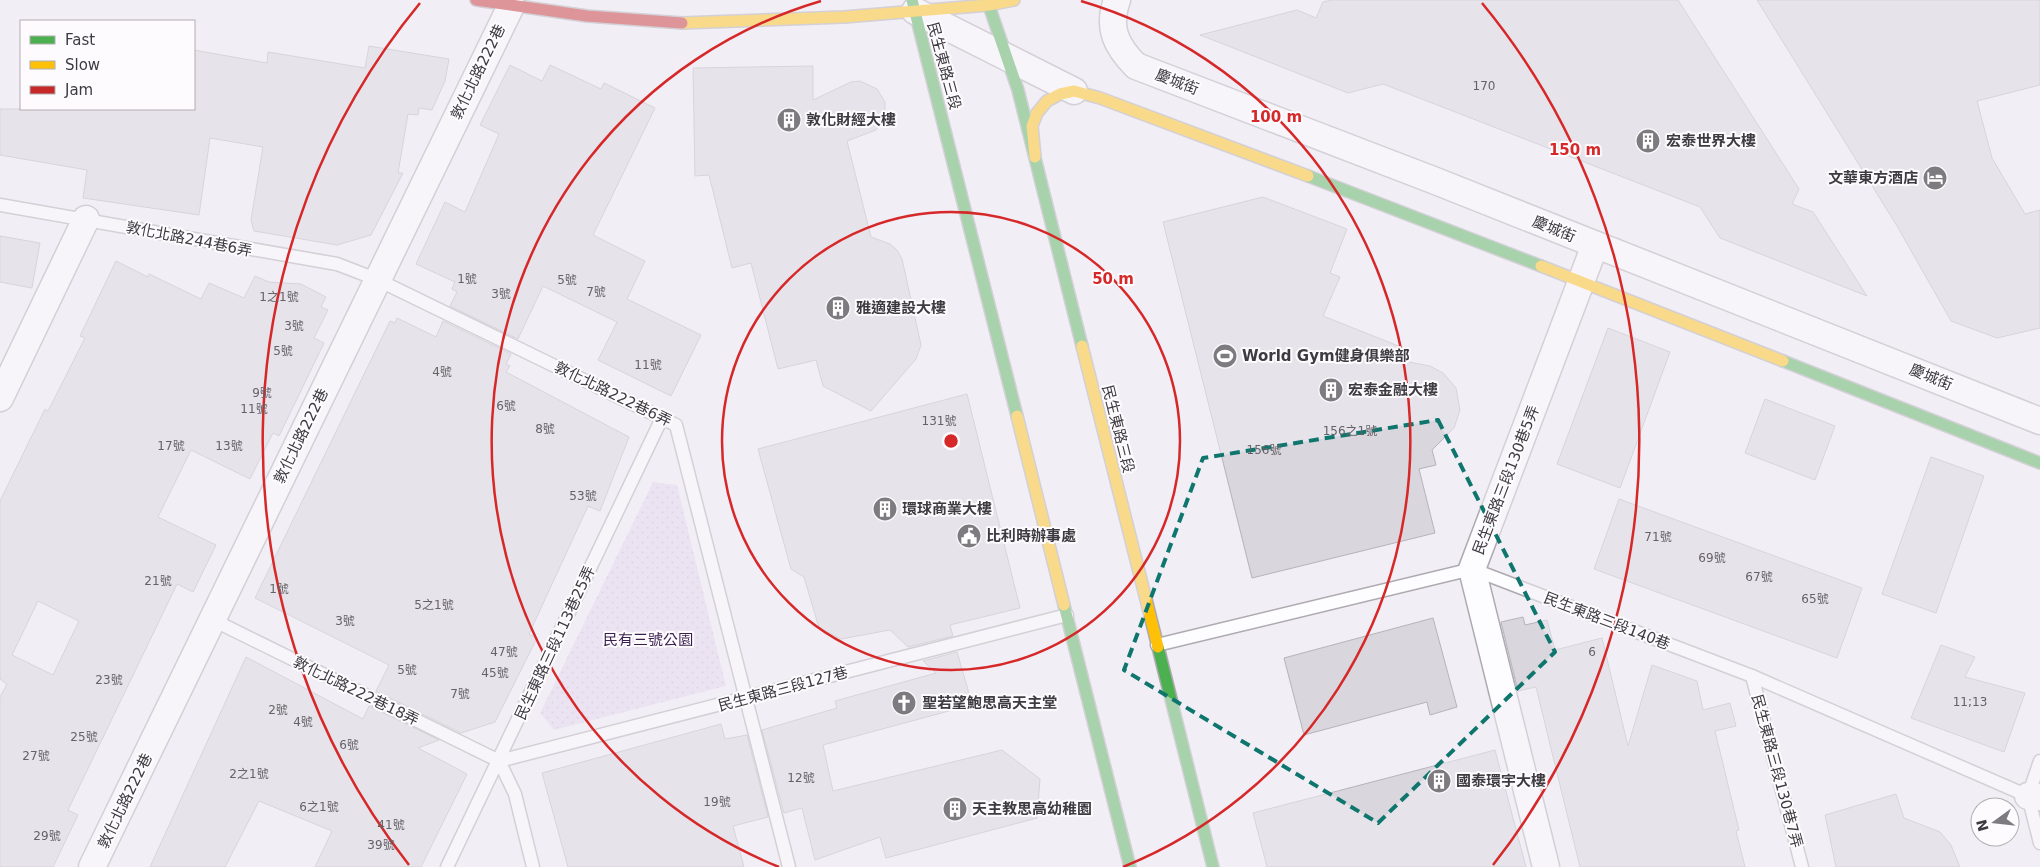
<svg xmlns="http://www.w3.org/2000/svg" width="2040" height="867" font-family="'DejaVu Sans','Noto Sans TC',sans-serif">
	<defs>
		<pattern id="park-dots" width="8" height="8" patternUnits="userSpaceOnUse" patternTransform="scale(1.25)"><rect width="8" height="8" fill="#e3d6ee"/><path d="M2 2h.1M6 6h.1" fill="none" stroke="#c4b9cd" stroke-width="1.8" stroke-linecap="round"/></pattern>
	</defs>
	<rect width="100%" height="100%" fill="#f2eef6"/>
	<path fill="url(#park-dots)" d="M653,482L677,485L726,686L554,730L540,713Z"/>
	<g fill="#d9d6dd" stroke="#b6b3b9" fill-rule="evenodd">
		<path d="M1331,0H1678L1799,189L1792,204L1813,212L1867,296L1720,238L1700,207L1383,84L1348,93L1200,35L1297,10L1316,18L1323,2Z"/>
		<path d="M1757,0H2040V85L1977,101L1992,158L2025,214L2040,210V328L1997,338L1951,321L1897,226Z"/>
		<path d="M369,46L449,59L445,81L432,110L419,108L418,115L408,114L398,173H403L371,235L337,245L254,231L251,220L263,147L210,138L199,215L83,198L87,170L0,155V109H194V50L267,63L268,52L365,68Z"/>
		<path d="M510,65L542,81L550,65L601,89L604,83L655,108L593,235L645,261L627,299L701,335L671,396L598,360L617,322L543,286L518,339L450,306L457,292L452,289L455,282L416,264L445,202L465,212L499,134L480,125Z"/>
		<path d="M813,66V100L851,82L860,81L877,89L885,102V117L876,130L847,141L871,237L890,244L897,250L902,259L921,345L916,359L871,411L823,386L816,360L778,369L751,263L732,268L709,175L695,176L693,68Z"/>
		<path d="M1263,197L1347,229L1330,273L1340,277L1323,316L1406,349L1409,362L1430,366L1443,373L1456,388L1460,410L1454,428L1432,450L1436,465L1419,469L1435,533L1252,578L1163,222Z"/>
		<path d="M0,236L40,243L32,288L0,282Z"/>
		<path d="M116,261L148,277L149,274L201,299L209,283L244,298L255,276L269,282L301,284L326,297L321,307L328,310L314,338L324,343L279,436L273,433L250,479L191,450L158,517L216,545L193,592L177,584L68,810L78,815L53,867H0V697L7,684L0,679V501L45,409L48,411L85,338L80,336ZM38,601L79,621L53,675L12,655Z"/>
		<path d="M397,318L436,337L443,321L511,354L506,364L510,366L506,372L629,437L600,511L588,506L529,634L537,638L495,722L461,733L376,691L389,665L255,598L390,321L395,323Z"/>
		<path d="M1608,328L1670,352L1620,488L1557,464Z"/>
		<path d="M967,394L1020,608L950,625L953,636L908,647L890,630L841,639L819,628L804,577L791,569L758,449Z"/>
		<path d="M1765,399L1835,426L1815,480L1745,453Z"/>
		<path d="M1931,457L1984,476L1936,613L1882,594Z"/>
		<path d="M1619,499L1862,588L1837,658L1594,569Z"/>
		<path d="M1523,617L1525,625L1547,620L1555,650L1602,638L1628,746L1652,665L1697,681L1703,710L1730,703L1736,726L1715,731L1739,830L1736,831L1745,867H1580L1536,687L1518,691L1501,622Z"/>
		<path d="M1433,618L1457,707L1430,715L1427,702L1304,735L1284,658Z"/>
		<path d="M1941,645L1975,657L1965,677L2025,693L2004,752L1911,718Z"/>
		<path d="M957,652L973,707L971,705L823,745L833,791L1002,750L1040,779L1037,818L886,858L880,837L815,860L802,808L784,813L762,730L837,708L835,701L936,673L923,661Z"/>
		<path d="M246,657L363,719L369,706L439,740L418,748L467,774L421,867H315L332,831L259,801L225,867H150Z"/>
		<path d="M721,724L725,739L747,735L768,817L733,826L744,867H568L542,773Z"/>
		<path d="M1495,750L1526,867H1267L1253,813Z"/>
		<path d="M1896,794L1904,818L1940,832L1951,845L1960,867H1836L1825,815Z"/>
	</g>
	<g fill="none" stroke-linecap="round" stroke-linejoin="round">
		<defs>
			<g id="lane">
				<path d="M0,205L337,264L376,279L676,425L789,867"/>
				<path d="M213,620L499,761"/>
				<path d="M1157,645L1472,569L1752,676L2028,796"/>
				<path d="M1752,676L1802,867"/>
				<path d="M499,761L1067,615"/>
				<path d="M499,761L515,794L533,867"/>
				<path d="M2040,761L2028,796L2040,843"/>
				<path d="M447,867L662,418"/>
			</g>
			<g id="street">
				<path d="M1117,0C1107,28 1116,46 1136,66L1433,180L2040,421"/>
				<path d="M915,11L1074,91"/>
				<path d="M0,398L86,219"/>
				<path d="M2028,796L2040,797"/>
				<path d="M92,867L511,6"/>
				<path d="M1546,867L1472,569L1595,245"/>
			</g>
			<g id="fast">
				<path d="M912,0L1017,416"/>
				<path d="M987,0L1018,90L1082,346"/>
				<path d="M1308,176L1541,266"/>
				<path d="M1783,361L2040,463"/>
				<path d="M1064,605L1130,867"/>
				<path d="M1158,647L1213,867"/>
			</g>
			<g id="slow">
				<path d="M682,23L844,17L989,5L1014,0"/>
				<path d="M1035,157L1032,126L1037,113L1047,101L1060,94L1074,91L1100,98L1308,176"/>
				<path d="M1541,266L1783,361"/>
				<path d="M1082,346L1158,647"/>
				<path d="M1017,416L1064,605"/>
			</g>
			<path id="jam" d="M476,0L587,16L682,23"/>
		</defs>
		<use href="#lane" stroke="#adaab0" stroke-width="15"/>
		<use href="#street" stroke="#adaab0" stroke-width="29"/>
		<use href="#fast" stroke="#adaab0" stroke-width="14"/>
		<use href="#slow" stroke="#adaab0" stroke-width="14"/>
		<use href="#jam" stroke="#adaab0" stroke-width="14"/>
		<use href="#lane" stroke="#fdfcfe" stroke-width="12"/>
		<use href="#street" stroke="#fdfcfe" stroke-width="26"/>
		<use href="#fast" stroke="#4caf50" stroke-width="11"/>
		<use href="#slow" stroke="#ffc107" stroke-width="11"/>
		<use href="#jam" stroke="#c62828" stroke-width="11"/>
	</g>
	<path d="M0 0H2040V867H0ZM1438,420L1555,652L1378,823L1124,670L1203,458Z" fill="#f2eef6" fill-opacity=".55" fill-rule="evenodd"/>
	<path fill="none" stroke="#0f766e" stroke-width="4" stroke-dasharray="10 6" stroke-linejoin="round" d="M1438,420L1555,652L1378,823L1124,670L1203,458Z"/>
	<g fill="none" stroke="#d62828" stroke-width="2.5">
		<circle cx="951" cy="441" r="229"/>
		<path d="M779 867A459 459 0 0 1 821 1M1081 1A459 459 0 0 1 1123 867"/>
		<path d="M409 865A688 688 0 0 1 420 3M1482 3A688 688 0 0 1 1493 865"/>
	</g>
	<defs>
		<symbol id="building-disc" viewBox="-11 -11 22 22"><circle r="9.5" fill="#7d7a80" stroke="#fdfbfe"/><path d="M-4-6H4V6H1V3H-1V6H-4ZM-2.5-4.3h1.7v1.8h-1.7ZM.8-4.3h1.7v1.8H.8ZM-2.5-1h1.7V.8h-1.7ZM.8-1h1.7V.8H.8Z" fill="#fff"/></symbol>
		<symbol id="hotel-disc" viewBox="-11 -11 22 22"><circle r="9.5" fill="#7d7a80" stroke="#fdfbfe"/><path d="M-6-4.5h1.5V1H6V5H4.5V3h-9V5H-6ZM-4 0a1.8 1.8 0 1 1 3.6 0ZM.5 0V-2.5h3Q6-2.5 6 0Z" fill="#fff"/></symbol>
		<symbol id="stadium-disc" viewBox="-11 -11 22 22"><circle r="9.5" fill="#7d7a80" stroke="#fdfbfe"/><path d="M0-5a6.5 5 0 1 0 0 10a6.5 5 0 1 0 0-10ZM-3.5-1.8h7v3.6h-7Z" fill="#fff"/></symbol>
		<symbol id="civic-disc" viewBox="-11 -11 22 22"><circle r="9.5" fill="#7d7a80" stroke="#fdfbfe"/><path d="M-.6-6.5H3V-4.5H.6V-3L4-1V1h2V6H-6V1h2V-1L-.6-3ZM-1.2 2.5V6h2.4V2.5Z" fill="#fff"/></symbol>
		<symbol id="church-disc" viewBox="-11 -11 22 22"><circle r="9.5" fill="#7d7a80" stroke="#fdfbfe"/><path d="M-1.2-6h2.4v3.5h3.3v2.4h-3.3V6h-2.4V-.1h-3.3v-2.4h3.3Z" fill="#fff"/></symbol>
	</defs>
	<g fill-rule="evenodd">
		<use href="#building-disc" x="775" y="106" width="28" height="28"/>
		<use href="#building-disc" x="1634" y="127" width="28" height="28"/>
		<use href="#hotel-disc" x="1921" y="164" width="28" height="28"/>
		<use href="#building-disc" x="824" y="294" width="28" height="28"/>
		<use href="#stadium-disc" x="1211" y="342" width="28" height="28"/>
		<use href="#building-disc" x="1317" y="376" width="28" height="28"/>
		<use href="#building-disc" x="871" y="495" width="28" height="28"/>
		<use href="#civic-disc" x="955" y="522" width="28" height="28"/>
		<use href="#church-disc" x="890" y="689" width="28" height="28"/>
		<use href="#building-disc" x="1425" y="767" width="28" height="28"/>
		<use href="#building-disc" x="941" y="795" width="28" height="28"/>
	</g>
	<g text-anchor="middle" stroke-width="4" stroke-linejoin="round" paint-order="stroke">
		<g font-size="12" fill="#656267">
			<text x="1484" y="90">170</text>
			<text x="467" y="283">1號</text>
			<text x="567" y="284">5號</text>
			<text x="596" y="296">7號</text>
			<text x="501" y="298">3號</text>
			<text x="279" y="301">1之1號</text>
			<text x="294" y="330">3號</text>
			<text x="283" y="355">5號</text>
			<text x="648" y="369">11號</text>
			<text x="442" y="376">4號</text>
			<text x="262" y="397">9號</text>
			<text x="506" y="410">6號</text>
			<text x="254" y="413">11號</text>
			<text x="939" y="425">131號</text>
			<text x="545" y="433">8號</text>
			<text x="1350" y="435">156之1號</text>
			<text x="171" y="450">17號</text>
			<text x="229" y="450">13號</text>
			<text x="1264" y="454">156號</text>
			<text x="583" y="500">53號</text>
			<text x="1658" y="541">71號</text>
			<text x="1712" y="562">69號</text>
			<text x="1759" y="581">67號</text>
			<text x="158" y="585">21號</text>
			<text x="279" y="593">1號</text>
			<text x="1815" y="603">65號</text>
			<text x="434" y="609">5之1號</text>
			<text x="345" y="625">3號</text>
			<text x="504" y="656">47號</text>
			<text x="1592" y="656">6</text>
			<text x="407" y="674">5號</text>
			<text x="495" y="677">45號</text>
			<text x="109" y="684">23號</text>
			<text x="460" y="698">7號</text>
			<text x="1970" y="706">11;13</text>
			<text x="278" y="714">2號</text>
			<text x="303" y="726">4號</text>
			<text x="84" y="741">25號</text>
			<text x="349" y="749">6號</text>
			<text x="36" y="760">27號</text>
			<text x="249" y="778">2之1號</text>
			<text x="801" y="782">12號</text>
			<text x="717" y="806">19號</text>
			<text x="319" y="811">6之1號</text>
			<text x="391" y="829">41號</text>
			<text x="47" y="840">29號</text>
			<text x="381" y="849">39號</text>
		</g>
		<g font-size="15" fill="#3e3b40" stroke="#fdfbfe">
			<text transform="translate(944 66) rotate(75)" y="5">民生東路三段</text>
			<text transform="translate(478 72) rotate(-64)" y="5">敦化北路222巷</text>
			<text transform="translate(1177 82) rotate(21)" y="5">慶城街</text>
			<text transform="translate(1554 229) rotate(22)" y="5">慶城街</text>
			<text transform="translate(189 239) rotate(11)" y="5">敦化北路244巷6弄</text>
			<text transform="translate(1931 377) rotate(22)" y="5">慶城街</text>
			<text transform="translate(613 394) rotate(26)" y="5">敦化北路222巷6弄</text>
			<text transform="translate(1118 429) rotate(76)" y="5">民生東路三段</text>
			<text transform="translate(301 436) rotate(-64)" y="5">敦化北路222巷</text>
			<text transform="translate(1506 480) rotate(-69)" y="5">民生東路三段130巷5弄</text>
			<text transform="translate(1607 621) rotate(21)" y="5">民生東路三段140巷</text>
			<text transform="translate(555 643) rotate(-65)" y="5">民生東路三段113巷25弄</text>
			<text transform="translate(783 689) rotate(-15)" y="5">民生東路三段127巷</text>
			<text transform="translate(356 691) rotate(26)" y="5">敦化北路222巷18弄</text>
			<text transform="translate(1777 771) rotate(75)" y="5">民生東路三段130巷7弄</text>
			<text transform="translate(125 801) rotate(-64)" y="5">敦化北路222巷</text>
		</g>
		<g font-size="15" font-weight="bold" fill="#3e3b40" stroke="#fdfbfe" text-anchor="start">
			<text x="806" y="125">敦化財經大樓</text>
			<text x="1666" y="146">宏泰世界大樓</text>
			<text x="1918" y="183" text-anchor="end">文華東方酒店</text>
			<text x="856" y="313">雅適建設大樓</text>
			<text x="1242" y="361">World Gym健身俱樂部</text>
			<text x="1348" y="395">宏泰金融大樓</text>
			<text x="902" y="514">環球商業大樓</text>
			<text x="986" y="541">比利時辦事處</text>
			<text x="922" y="708">聖若望鮑思高天主堂</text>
			<text x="1456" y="786">國泰環宇大樓</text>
			<text x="972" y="814">天主教思高幼稚園</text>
		</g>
		<g font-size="15" fill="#391e4e" stroke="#fdfbfe">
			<text x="648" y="645">民有三號公園</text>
		</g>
	</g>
	<circle cx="951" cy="441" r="8" fill="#d62828" stroke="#fdfbfe" stroke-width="2.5"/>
	<g font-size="15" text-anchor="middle" font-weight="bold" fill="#d62828" stroke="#fdfbfe" stroke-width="4" stroke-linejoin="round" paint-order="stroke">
		<text x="1276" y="122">100 m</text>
		<text x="1575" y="155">150 m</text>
		<text x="1113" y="284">50 m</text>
	</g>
	<rect x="20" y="20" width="175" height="90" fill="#fdfbfe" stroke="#b1aeb2"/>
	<rect x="30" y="36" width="25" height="8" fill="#4caf50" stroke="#b1aeb2"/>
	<text x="65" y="45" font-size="15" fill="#3e3b40">Fast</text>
	<rect x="30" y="61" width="25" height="8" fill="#ffc107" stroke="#b1aeb2"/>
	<text x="65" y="70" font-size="15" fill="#3e3b40">Slow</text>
	<rect x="30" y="86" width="25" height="8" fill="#c62828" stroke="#b1aeb2"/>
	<text x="65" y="95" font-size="15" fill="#3e3b40">Jam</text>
	<g transform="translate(1995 822) rotate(255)"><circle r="24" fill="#fdfbfe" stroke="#b1aeb2"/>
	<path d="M0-4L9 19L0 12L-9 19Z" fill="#7d7a80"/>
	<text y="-8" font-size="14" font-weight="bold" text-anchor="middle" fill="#3e3b40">N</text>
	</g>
</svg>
